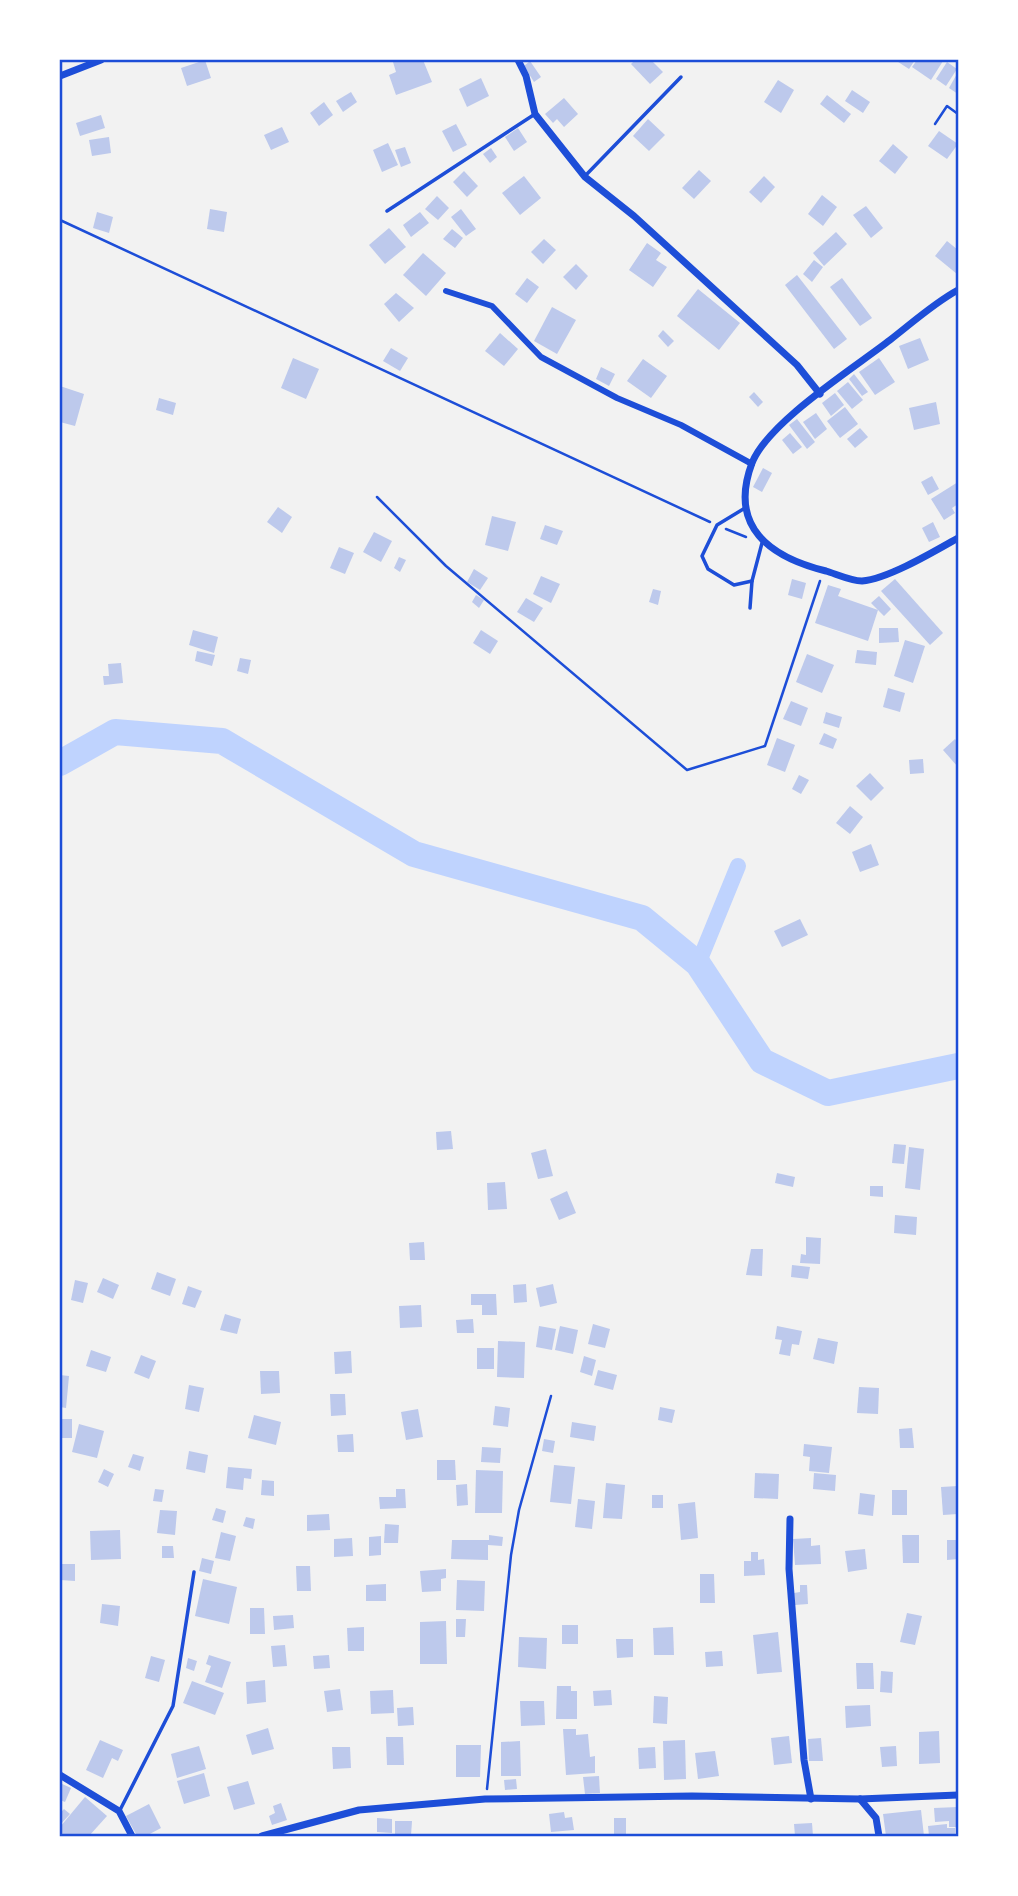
<svg xmlns="http://www.w3.org/2000/svg" width="1018" height="1896" font-family="'Exo 2',sans-serif">
	<rect width="100%" height="100%" fill="#f2f2f2"/>
	<g fill="none" stroke-linecap="round" stroke-linejoin="round">
		<path stroke="#bfd3fe" stroke-width="16" d="M698,964L738,866"/>
		<path stroke="#bfd3fe" stroke-width="26" d="M60,763L115,732L222,741L414,854L642,918L698,964L762,1061L828,1093L958,1066"/>
	</g>
	<g fill="#bdc9ec">
		<path d="M205,60L211,78L187,86L181,68Z"/>
		<path d="M399,60H423L432,82L396,95L389,75L396,72L393,62Z"/>
		<path d="M635,60H651L663,72L650,84L631,64Z"/>
		<path d="M895,60H915L909,69Z"/>
		<path d="M917,60H940L943,61L931,80L912,67Z"/>
		<path d="M530,61L541,77L534,82L524,66Z"/>
		<path d="M947,62L957,69L946,86L936,79Z"/>
		<path d="M958,72V94L949,88Z"/>
		<path d="M481,78L489,96L467,107L459,89Z"/>
		<path d="M778,80L794,90L781,113L764,102Z"/>
		<path d="M852,90L870,102L863,113L845,101Z"/>
		<path d="M351,92L357,102L343,112L336,101Z"/>
		<path d="M827,95L851,114L844,123L820,104Z"/>
		<path d="M564,98L578,114L564,127L557,119L553,123L545,114Z"/>
		<path d="M324,102L333,115L319,126L310,113Z"/>
		<path d="M101,115L105,128L80,136L76,123Z"/>
		<path d="M648,119L665,135L649,151L633,136Z"/>
		<path d="M456,124L467,145L453,152L442,131Z"/>
		<path d="M282,127L289,142L271,150L264,135Z"/>
		<path d="M518,128L527,142L514,151L505,137Z"/>
		<path d="M939,131L958,144L947,159L928,146Z"/>
		<path d="M109,137L111,153L92,156L89,140Z"/>
		<path d="M388,143L398,165L382,172L373,150Z"/>
		<path d="M893,144L908,157L895,174L879,161Z"/>
		<path d="M405,147L411,163L401,167L395,150Z"/>
		<path d="M491,148L497,157L490,163L483,154Z"/>
		<path d="M699,170L711,181L694,199L682,188Z"/>
		<path d="M464,171L478,186L467,197L453,182Z"/>
		<path d="M524,176L541,198L520,215L502,193Z"/>
		<path d="M764,176L775,187L761,203L749,192Z"/>
		<path d="M822,195L837,207L823,226L808,214Z"/>
		<path d="M437,196L449,208L438,220L425,209Z"/>
		<path d="M866,206L883,228L871,238L853,215Z"/>
		<path d="M210,209L227,212L224,232L207,229Z"/>
		<path d="M461,209L476,229L466,236L451,217Z"/>
		<path d="M97,212L113,217L109,233L93,228Z"/>
		<path d="M420,212L429,223L411,237L403,225Z"/>
		<path d="M389,228L406,247L385,264L369,245Z"/>
		<path d="M452,229L463,238L455,248L443,239Z"/>
		<path d="M836,232L847,244L824,266L813,253Z"/>
		<path d="M544,239L556,250L543,264L531,252Z"/>
		<path d="M947,241L958,250L957,274L935,256Z"/>
		<path d="M647,243L661,253L656,260L667,267L653,287L629,270Z"/>
		<path d="M423,253L446,273L426,296L403,275Z"/>
		<path d="M814,260L823,267L812,282L803,274Z"/>
		<path d="M576,264L588,276L576,290L563,277Z"/>
		<path d="M797,275L847,339L834,349L785,285Z"/>
		<path d="M527,278L539,287L527,303L515,294Z"/>
		<path d="M842,278L872,318L860,326L830,287Z"/>
		<path d="M698,289L740,323L719,350L677,316Z"/>
		<path d="M396,293L414,308L399,322L384,304Z"/>
		<path d="M552,307L576,320L557,354L534,341Z"/>
		<path d="M663,330L674,341L668,347L658,336Z"/>
		<path d="M500,333L518,349L504,366L485,351Z"/>
		<path d="M920,338L929,360L908,369L899,346Z"/>
		<path d="M391,348L408,358L400,371L383,361Z"/>
		<path d="M293,358L319,369L306,399L281,388Z"/>
		<path d="M879,358L895,382L875,395L859,372Z"/>
		<path d="M643,359L667,376L651,398L627,381Z"/>
		<path d="M601,367L615,374L609,386L596,379Z"/>
		<path d="M854,374L868,392L862,396L849,379Z"/>
		<path d="M848,382L863,400L852,409L837,391Z"/>
		<path d="M60,386L84,394L75,426L60,422Z"/>
		<path d="M754,392L763,402L758,407L749,397Z"/>
		<path d="M835,393L844,405L831,416L822,403Z"/>
		<path d="M159,398L176,403L173,415L156,410Z"/>
		<path d="M936,402L940,424L914,430L909,408Z"/>
		<path d="M845,407L858,424L840,438L827,421Z"/>
		<path d="M816,413L827,429L815,439L803,422Z"/>
		<path d="M797,419L815,442L807,449L789,425Z"/>
		<path d="M860,428L868,437L855,448L847,439Z"/>
		<path d="M790,433L802,447L793,454L782,440Z"/>
		<path d="M763,468L772,473L762,492L753,487Z"/>
		<path d="M932,476L939,489L928,495L921,482Z"/>
		<path d="M958,482V504L952,508L955,513L944,520L931,499Z"/>
		<path d="M278,507L292,517L282,533L267,522Z"/>
		<path d="M492,516L516,522L508,551L485,545Z"/>
		<path d="M933,522L940,537L929,542L922,528Z"/>
		<path d="M545,525L563,531L557,545L540,539Z"/>
		<path d="M374,532L392,541L381,562L363,552Z"/>
		<path d="M339,547L354,553L345,574L330,568Z"/>
		<path d="M399,557L406,560L400,572L394,568Z"/>
		<path d="M474,569L488,578L480,590L467,582Z"/>
		<path d="M541,576L560,584L551,603L533,594Z"/>
		<path d="M792,579L806,583L802,599L788,595Z"/>
		<path d="M895,579L943,633L930,645L881,591Z"/>
		<path d="M828,585L841,589L838,596L878,610L871,603L879,596L891,609L884,616L878,610L868,641L815,623Z"/>
		<path d="M653,589L661,591L658,605L649,602Z"/>
		<path d="M476,595L484,600L479,608L472,602Z"/>
		<path d="M526,598L543,608L534,622L517,612Z"/>
		<path d="M879,628H898L899,642L879,643Z"/>
		<path d="M193,630L218,637L214,653L189,645Z"/>
		<path d="M481,630L498,641L490,654L473,643Z"/>
		<path d="M905,640L925,646L913,683L894,676Z"/>
		<path d="M857,650L877,652L876,665L855,663Z"/>
		<path d="M197,651L215,655L212,666L195,661Z"/>
		<path d="M807,654L834,665L822,693L796,682Z"/>
		<path d="M240,658L251,660L248,674L237,671Z"/>
		<path d="M121,663L123,683L104,685L103,676H109L108,664Z"/>
		<path d="M888,688L905,693L900,712L883,707Z"/>
		<path d="M791,701L808,708L801,726L783,719Z"/>
		<path d="M826,712L842,717L839,728L823,723Z"/>
		<path d="M824,733L837,739L833,749L819,744Z"/>
		<path d="M777,738L795,745L785,772L767,765Z"/>
		<path d="M955,739L958,743V767L943,750Z"/>
		<path d="M923,759L924,773L910,774L909,760Z"/>
		<path d="M870,773L884,788L871,801L856,786Z"/>
		<path d="M799,775L809,780L801,794L792,789Z"/>
		<path d="M850,806L863,817L850,834L836,823Z"/>
		<path d="M871,844L879,865L860,872L852,852Z"/>
		<path d="M800,919L808,935L782,947L774,931Z"/>
		<path d="M451,1131L453,1149L437,1150L436,1132Z"/>
		<path d="M894,1144L906,1145L904,1164L892,1163Z"/>
		<path d="M909,1147L924,1149L920,1190L905,1188Z"/>
		<path d="M546,1149L553,1176L538,1179L531,1153Z"/>
		<path d="M777,1173L795,1177L793,1187L775,1183Z"/>
		<path d="M505,1182L507,1209L488,1210L487,1183Z"/>
		<path d="M870,1186H883V1197L870,1196Z"/>
		<path d="M567,1191L576,1213L559,1220L550,1199Z"/>
		<path d="M895,1215L917,1217L916,1235L894,1233Z"/>
		<path d="M806,1237L821,1238L820,1264L800,1263L801,1254L806,1255Z"/>
		<path d="M424,1242L425,1260H410L409,1243Z"/>
		<path d="M751,1249H763L762,1276L746,1275Z"/>
		<path d="M792,1265L810,1267L808,1279L791,1277Z"/>
		<path d="M157,1272L176,1279L170,1296L151,1289Z"/>
		<path d="M103,1278L119,1285L113,1299L97,1292Z"/>
		<path d="M75,1280L88,1283L83,1303L71,1300Z"/>
		<path d="M526,1284L527,1302L514,1303L513,1285Z"/>
		<path d="M553,1284L557,1303L540,1307L536,1288Z"/>
		<path d="M188,1286L202,1291L195,1308L182,1304Z"/>
		<path d="M471,1294H496L497,1315H482V1305H471Z"/>
		<path d="M421,1305L422,1327L400,1328L399,1306Z"/>
		<path d="M225,1314L241,1319L237,1334L220,1330Z"/>
		<path d="M473,1319L474,1333H457L456,1320Z"/>
		<path d="M593,1324L610,1329L605,1348L588,1344Z"/>
		<path d="M539,1326L556,1329L552,1350L536,1347Z"/>
		<path d="M560,1326L578,1330L573,1354L555,1350Z"/>
		<path d="M777,1326L802,1331L799,1345L792,1344L790,1356L779,1354L782,1340L775,1339Z"/>
		<path d="M818,1338L838,1342L834,1364L813,1359Z"/>
		<path d="M498,1341L525,1342L524,1378L497,1377Z"/>
		<rect x="477" y="1348" width="17" height="21"/>
		<path d="M91,1350L111,1357L106,1372L86,1366Z"/>
		<path d="M351,1351L352,1373L335,1374L334,1352Z"/>
		<path d="M141,1355L156,1361L149,1379L134,1373Z"/>
		<path d="M584,1356L596,1360L592,1376L580,1372Z"/>
		<path d="M598,1370L617,1375L613,1390L594,1385Z"/>
		<path d="M260,1371H279L280,1393L261,1394Z"/>
		<path d="M60,1375L69,1376L66,1408L60,1407Z"/>
		<path d="M189,1385L204,1388L199,1412L185,1409Z"/>
		<path d="M859,1387L879,1388L878,1414L857,1413Z"/>
		<path d="M330,1394H345L346,1415L331,1416Z"/>
		<path d="M495,1406L510,1408L508,1427L493,1425Z"/>
		<path d="M660,1407L675,1410L672,1423L658,1420Z"/>
		<path d="M418,1409L423,1437L406,1440L401,1412Z"/>
		<path d="M254,1415L281,1422L276,1445L248,1438Z"/>
		<rect x="60" y="1419" width="12" height="19"/>
		<path d="M572,1422L596,1426L594,1441L570,1437Z"/>
		<path d="M79,1424L104,1431L97,1458L72,1452Z"/>
		<path d="M912,1428L914,1448H900L899,1429Z"/>
		<path d="M353,1434L354,1452H338L337,1435Z"/>
		<path d="M544,1439L555,1441L553,1453L542,1451Z"/>
		<path d="M804,1444L832,1447L829,1473L809,1471L810,1457L803,1456Z"/>
		<path d="M482,1447L501,1448L500,1463L481,1462Z"/>
		<path d="M189,1451L208,1455L205,1473L186,1469Z"/>
		<path d="M133,1454L144,1457L140,1471L128,1467Z"/>
		<path d="M437,1460H455L456,1480H437Z"/>
		<path d="M554,1465L575,1467L571,1504L550,1502Z"/>
		<path d="M228,1467L252,1469L251,1479L244,1478L243,1490L226,1488Z"/>
		<path d="M104,1469L114,1474L108,1487L98,1482Z"/>
		<path d="M476,1470L503,1471L502,1513H475Z"/>
		<path d="M755,1473L779,1474L778,1499L754,1498Z"/>
		<path d="M814,1473L836,1475L835,1491L813,1489Z"/>
		<path d="M262,1480L274,1481V1496L261,1495Z"/>
		<path d="M606,1483L625,1485L622,1519L603,1518Z"/>
		<path d="M467,1484L468,1505L457,1506L456,1485Z"/>
		<path d="M958,1486V1514L943,1515L941,1487Z"/>
		<path d="M155,1489L164,1490L162,1502L153,1501Z"/>
		<path d="M396,1489H405L406,1508L380,1509L379,1497H396Z"/>
		<rect x="892" y="1490" width="15" height="25"/>
		<path d="M860,1493L875,1495L873,1516L858,1514Z"/>
		<rect x="652" y="1495" width="11" height="13"/>
		<path d="M578,1499L595,1501L592,1529L575,1527Z"/>
		<path d="M695,1502L698,1538L681,1540L678,1504Z"/>
		<path d="M216,1508L226,1511L223,1523L212,1520Z"/>
		<path d="M160,1510L177,1511L175,1535L157,1533Z"/>
		<path d="M329,1514L330,1530L307,1531V1515Z"/>
		<path d="M246,1517L255,1519L253,1529L243,1526Z"/>
		<path d="M385,1524L399,1525L398,1543H384Z"/>
		<path d="M120,1530L121,1559L91,1560L90,1531Z"/>
		<path d="M221,1532L236,1536L230,1561L215,1558Z"/>
		<path d="M489,1535L503,1537L502,1546L488,1545V1560L451,1559L452,1540H489Z"/>
		<path d="M902,1535H919V1563H903Z"/>
		<path d="M381,1536V1555L369,1556V1537Z"/>
		<path d="M352,1538L353,1556L334,1557V1539Z"/>
		<path d="M811,1538V1546L820,1545L821,1564L795,1565L793,1539Z"/>
		<path d="M947,1540H958V1559L947,1560Z"/>
		<path d="M162,1546H173L174,1558H162Z"/>
		<path d="M865,1549L867,1569L848,1572L845,1551Z"/>
		<path d="M751,1552H758V1560L764,1559L765,1575L744,1576V1561H751Z"/>
		<path d="M202,1558L214,1561L211,1574L199,1571Z"/>
		<path d="M60,1564H75V1581L60,1580Z"/>
		<path d="M296,1566H310L311,1591H297Z"/>
		<path d="M446,1569V1578L441,1579V1591L422,1592L420,1571Z"/>
		<path d="M700,1574H714L715,1603H700Z"/>
		<path d="M203,1579L237,1587L229,1624L195,1616Z"/>
		<path d="M457,1580L485,1581L484,1611L456,1610Z"/>
		<path d="M386,1584V1601H366V1585Z"/>
		<path d="M800,1585H807L808,1604L795,1605L794,1593L800,1592Z"/>
		<path d="M102,1604L120,1606L118,1626L100,1623Z"/>
		<path d="M250,1608H264L265,1634H250Z"/>
		<path d="M907,1613L922,1616L915,1645L900,1642Z"/>
		<path d="M293,1615L294,1628L274,1630L273,1616Z"/>
		<path d="M456,1619H466L465,1637H456Z"/>
		<path d="M446,1621L447,1664H420V1622Z"/>
		<rect x="562" y="1625" width="16" height="19"/>
		<path d="M364,1627V1651H348L347,1628Z"/>
		<path d="M673,1627L674,1655H654L653,1628Z"/>
		<path d="M778,1632L782,1672L757,1674L753,1635Z"/>
		<path d="M519,1637L547,1638L546,1669L518,1667Z"/>
		<path d="M616,1639H633V1657L617,1658Z"/>
		<path d="M285,1645L287,1666L273,1667L271,1646Z"/>
		<path d="M722,1651L723,1666L706,1667L705,1652Z"/>
		<path d="M209,1655L231,1662L222,1688L205,1682L211,1666L206,1664Z"/>
		<path d="M329,1655L330,1668L314,1669L313,1656Z"/>
		<path d="M151,1656L165,1660L159,1682L145,1678Z"/>
		<path d="M188,1658L197,1661L194,1671L186,1668Z"/>
		<path d="M856,1663H873L874,1689H857Z"/>
		<path d="M881,1671L893,1672L892,1693L880,1692Z"/>
		<path d="M265,1680L266,1702L247,1704L246,1682Z"/>
		<path d="M192,1681L224,1693L215,1715L183,1703Z"/>
		<path d="M557,1686H571V1691H577V1719H556Z"/>
		<path d="M340,1689L343,1710L327,1712L324,1691Z"/>
		<path d="M393,1690L394,1713L371,1714L370,1691Z"/>
		<path d="M611,1690L612,1705L594,1706L593,1691Z"/>
		<path d="M654,1696L668,1697L667,1724L653,1723Z"/>
		<path d="M520,1701H544L545,1725L521,1726Z"/>
		<path d="M870,1705L871,1726L846,1728L845,1706Z"/>
		<path d="M413,1707L414,1725L398,1726L397,1708Z"/>
		<path d="M268,1728L274,1749L252,1755L246,1735Z"/>
		<path d="M563,1729H576V1735L588,1734L590,1757L595,1756V1773L566,1775Z"/>
		<path d="M939,1731L940,1763L919,1764V1732Z"/>
		<path d="M789,1736L792,1763L774,1765L771,1738Z"/>
		<path d="M386,1737H403L404,1765H387Z"/>
		<path d="M821,1738L823,1761H809L808,1739Z"/>
		<path d="M100,1740L123,1750L118,1761L112,1758L103,1778L86,1770Z"/>
		<path d="M685,1740L686,1779L664,1780L663,1741Z"/>
		<path d="M520,1741L521,1776H501V1742Z"/>
		<path d="M456,1745H481L480,1777H456Z"/>
		<path d="M199,1746L206,1769L177,1778L171,1754Z"/>
		<path d="M896,1746L897,1766L882,1767L880,1747Z"/>
		<path d="M332,1747H350L351,1768L333,1769Z"/>
		<path d="M655,1747L656,1768L639,1769L638,1748Z"/>
		<path d="M715,1751L719,1776L698,1779L695,1753Z"/>
		<path d="M204,1773L210,1796L184,1804L177,1781Z"/>
		<path d="M599,1776L600,1793L585,1794L583,1777Z"/>
		<path d="M516,1779L517,1789L505,1790L504,1780Z"/>
		<path d="M248,1781L255,1804L234,1810L227,1787Z"/>
		<path d="M60,1783L71,1788L65,1802L60,1800Z"/>
		<path d="M85,1797L107,1816L89,1836H63L60,1827Z"/>
		<path d="M281,1803L287,1820L272,1825L269,1816L275,1813L273,1806Z"/>
		<path d="M149,1804L161,1828L146,1836H137L126,1816Z"/>
		<path d="M958,1807V1827H949V1821L935,1822L934,1808Z"/>
		<path d="M64,1809L70,1814L60,1825V1813Z"/>
		<path d="M921,1810L924,1836H886L883,1814Z"/>
		<path d="M564,1812L565,1818L572,1817L574,1830L551,1832L549,1814Z"/>
		<path d="M377,1818L392,1819V1833L377,1832Z"/>
		<path d="M614,1818H626V1834L614,1835Z"/>
		<path d="M395,1821H412L411,1836H395Z"/>
		<path d="M812,1823L813,1836H795L794,1824Z"/>
		<path d="M947,1824V1828H955V1836H929L928,1826Z"/>
	</g>
	<g fill="none" stroke-linecap="round" stroke-linejoin="round">
		<g stroke="#1d4ed8" stroke-width="2.5">
			<path d="M935,124L947,106L958,114"/>
			<path d="M60,220L710,522"/>
			<path d="M377,497L446,566L687,770L765,746L820,581"/>
			<path d="M726,529L746,537"/>
			<path d="M487,1789L511,1555L519,1510L551,1396"/>
		</g>
		<g stroke="#1d4ed8" stroke-width="3.5">
			<path d="M585,176L681,77"/>
			<path d="M387,211L535,114"/>
			<path d="M745,508L717,525L702,556L708,569L734,585L752,581"/>
			<path d="M750,608L752,581L762,543"/>
			<path d="M120,1810L173,1706L194,1572"/>
		</g>
		<path stroke="#1d4ed8" stroke-width="6" d="M446,291L492,306L541,357L617,398L681,425L752,464"/>
		<g stroke="#1d4ed8" stroke-width="7">
			<path d="M518,60L526,76L535,114L585,177L634,216L797,365L820,394"/>
			<path d="M60,76L101,60"/>
			<path d="M958,290C934,303 912,323 890,340C854,368 768,422 752,463C728,527 770,557 826,571C836,574 851,581 862,581C888,579 935,551 958,538"/>
			<path d="M790,1519L789,1569L804,1760L811,1799"/>
			<path d="M60,1775L119,1811L132,1836"/>
			<path d="M860,1799L876,1818L879,1836"/>
			<path d="M262,1836L359,1810L485,1799L692,1796L860,1799L958,1795"/>
		</g>
	</g>
	<rect width="1018" height="1896" fill="none" stroke="#ffffff" stroke-width="122"/>
	<rect x="61" y="61" width="896" height="1774" fill="none" stroke="#1d4ed8" stroke-width="2.5"/>
</svg>
